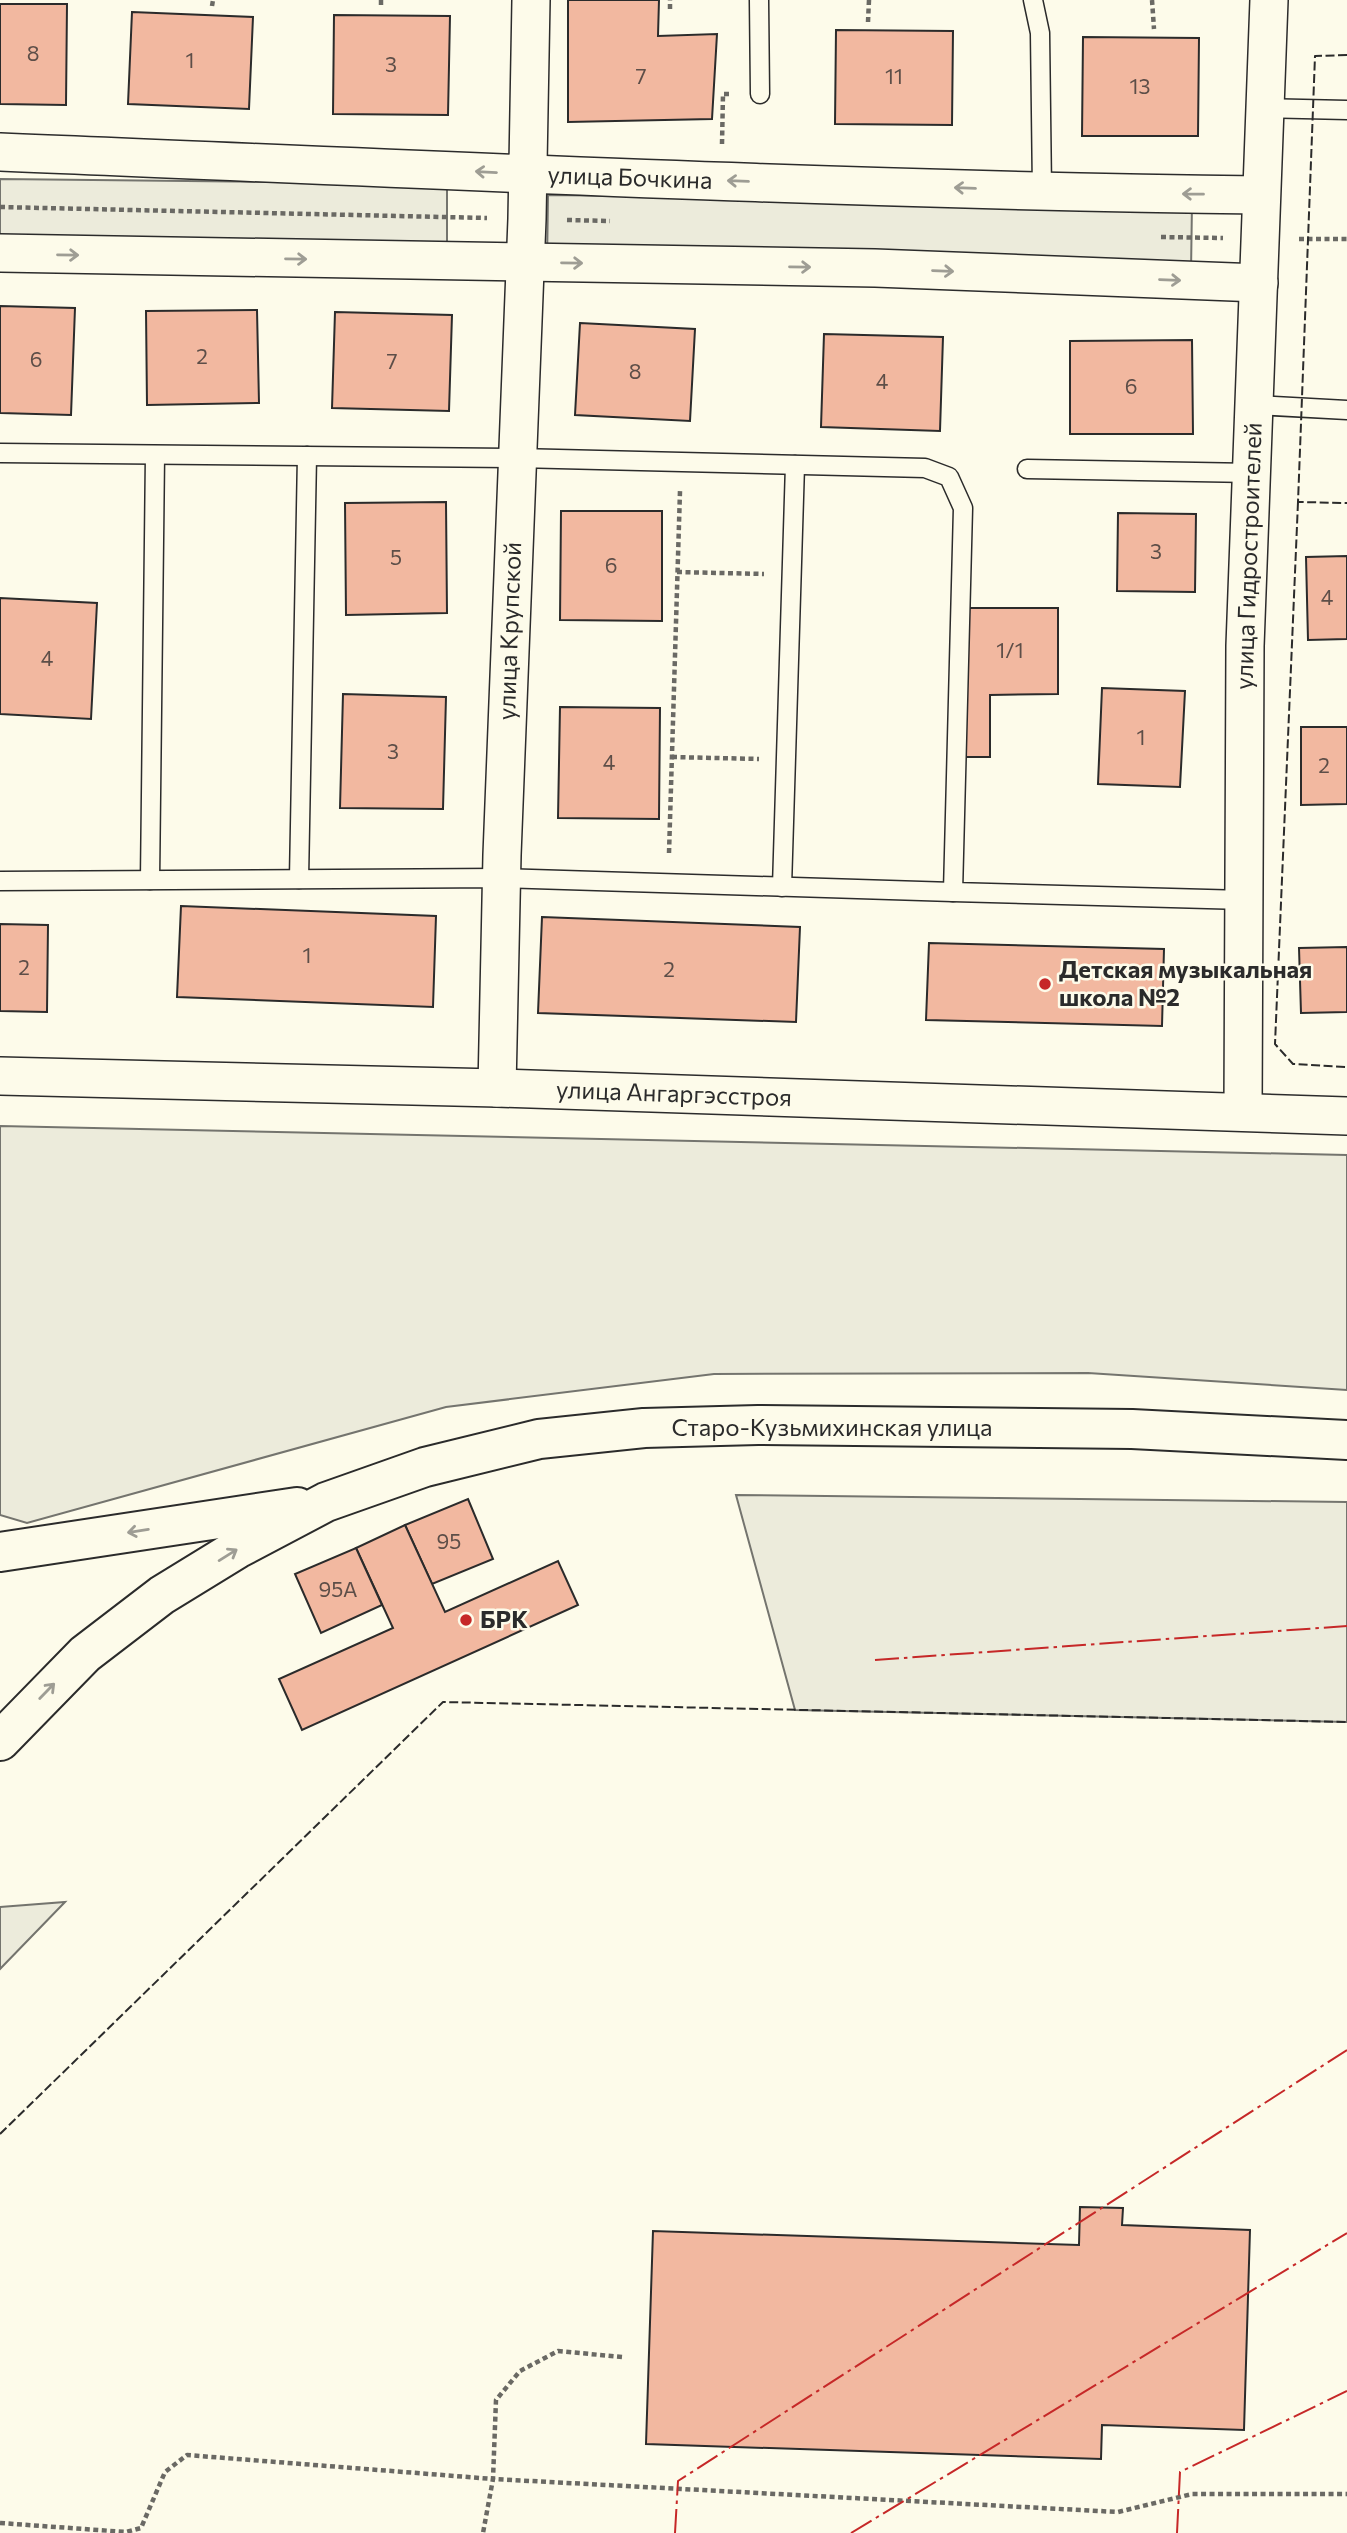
<svg xmlns="http://www.w3.org/2000/svg" width="1347" height="2533" font-family="Commissioner,sans-serif">
	<rect width="100%" height="100%" fill="#fdfbea"/>
	<g fill="#ecebdb" stroke="#74746e" stroke-width="2">
		<path d="M0,179L447,184V252L0,248Z"/>
		<path d="M548,195L1192,203L1191,272L547,265Z"/>
		<path d="M0,1126L1347,1155V1390L1088,1373L714,1374L446,1407L27,1523L0,1515Z"/>
		<path d="M736,1495L1347,1502V1722L795,1710Z"/>
		<path d="M65,1902L0,1969V1907Z"/>
	</g>
	<g fill="#f2b8a0" stroke="#2b2b2b" stroke-width="2">
		<path d="M568,0H659L658,36L717,34L712,119L568,122Z"/>
		<path d="M0,4H67L66,105L0,104Z"/>
		<path d="M132,12L253,17L249,109L128,104Z"/>
		<path d="M334,15L450,16L448,115L333,114Z"/>
		<path d="M836,30L953,31L952,125L835,124Z"/>
		<path d="M1083,37L1199,38L1198,136H1082Z"/>
		<path d="M0,306L75,308L71,415L0,413Z"/>
		<path d="M257,310L259,403L147,405L146,311Z"/>
		<path d="M335,312L452,315L449,411L332,408Z"/>
		<path d="M580,323L695,329L690,421L575,415Z"/>
		<path d="M824,334L943,337L940,431L821,427Z"/>
		<path d="M1192,340L1193,434H1070V341Z"/>
		<path d="M446,502L447,613L346,615L345,503Z"/>
		<path d="M561,511H662V621L560,620Z"/>
		<path d="M1118,513L1196,514L1195,592L1117,591Z"/>
		<path d="M1347,556V639L1308,640L1306,557Z"/>
		<path d="M0,598L97,603L91,719L0,714Z"/>
		<path d="M963,608H1058V694L990,695V757H963Z"/>
		<path d="M1102,688L1185,691L1180,787L1098,784Z"/>
		<path d="M343,694L446,697L443,809L340,808Z"/>
		<path d="M560,707L660,708L659,819L558,818Z"/>
		<path d="M1301,727H1347V804L1301,805Z"/>
		<path d="M181,906L436,916L433,1007L177,997Z"/>
		<path d="M542,917L800,927L796,1022L538,1013Z"/>
		<path d="M0,924L48,925L47,1012L0,1011Z"/>
		<path d="M929,943L1164,949L1162,1026L926,1020Z"/>
		<path d="M1347,947V1012L1301,1013L1299,948Z"/>
		<path d="M468,1499L493,1559L432,1584L405,1525Z"/>
		<path d="M405,1525L445,1612L558,1561L578,1605L302,1730L279,1679L393,1628L356,1548Z"/>
		<path d="M356,1548L382,1605L321,1633L295,1574Z"/>
		<path d="M1080,2207L1123,2208L1122,2225L1250,2230L1244,2430L1102,2425L1101,2459L646,2444L653,2231L1079,2245Z"/>
	</g>
	<g fill="none" stroke-linecap="round" stroke-linejoin="round">
		<defs>
			<g id="lane">
				<path d="M759,0L760,94"/>
				<path d="M1033,0L1040,33L1042,191"/>
				<path d="M1264,108L1347,110"/>
				<path d="M1254,405L1347,410"/>
				<path d="M0,453L517,458L925,468L949,477L963,508L953,892L1244,900"/>
				<path d="M1027,469L1252,473"/>
				<path d="M299,879L307,456"/>
				<path d="M150,880L155,455"/>
				<path d="M0,881L501,878L953,892"/>
				<path d="M782,887L795,465"/>
			</g>
			<g id="street">
				<path d="M0,152C420,169 840,190 1261,195"/>
				<path d="M0,253L875,268L1259,283"/>
				<path d="M0,1076L497,1088L1347,1116"/>
				<path d="M497,1088L502,855L527,219L531,0"/>
				<path d="M1243,1112L1245,646L1269,0"/>
			</g>
			<g id="secondary">
				<path d="M0,1552L297,1507"/>
				<path d="M0,1741L85,1654L162,1595L237,1549L326,1502L425,1467L539,1439L644,1428L758,1425L1132,1429L1347,1440"/>
			</g>
		</defs>
		<use href="#lane" stroke="#2b2b2b" stroke-width="21"/>
		<use href="#street" stroke="#2b2b2b" stroke-width="40"/>
		<use href="#secondary" stroke="#2b2b2b" stroke-width="42"/>
		<g stroke="#6a6964" stroke-width="4.5" stroke-dasharray="5 3.5" stroke-linecap="butt">
			<path d="M381,0V7"/>
			<path d="M1152,0L1154,29"/>
			<path d="M212,6L213,0"/>
			<path d="M670,9V0"/>
			<path d="M868,22L869,0"/>
			<path d="M722,144L723,94H731"/>
			<path d="M0,207L487,218"/>
			<path d="M567,220L610,221"/>
			<path d="M1161,237L1223,238"/>
			<path d="M1299,239H1347"/>
			<path d="M677,572L764,574"/>
			<path d="M672,757L759,759"/>
			<path d="M669,853L680,491"/>
			<path d="M622,2357L558,2351L520,2371L496,2400L493,2479L1118,2512L1192,2494H1347"/>
			<path d="M0,2523L126,2532L141,2528L165,2472L187,2455L493,2479L483,2533"/>
		</g>
		<use href="#lane" stroke="#fdfbea" stroke-width="18"/>
		<use href="#street" stroke="#fdfbea" stroke-width="37"/>
		<use href="#secondary" stroke="#fdfbea" stroke-width="38"/>
		<g stroke="#2b2b2b" stroke-width="2" stroke-dasharray="9 3.5" stroke-linecap="butt">
			<path d="M1347,55L1315,56L1298,502L1347,503"/>
			<path d="M1298,502L1275,1044L1293,1064L1347,1067"/>
			<path d="M0,2134L443,1702L1347,1722"/>
		</g>
		<g stroke="#c62828" stroke-width="2" stroke-dasharray="24 5 3.5 5" stroke-linecap="butt">
			<path d="M875,1660L1347,1626"/>
			<path d="M675,2533L678,2481L1347,2050"/>
			<path d="M851,2533L1347,2233"/>
			<path d="M1177,2533L1180,2472L1347,2391"/>
		</g>
	</g>
	<defs><path id="oneway-shaft" d="M-6 0H5M1.5-3L5.5 0L1.5 3" fill="none" stroke-width="1.6" stroke-linecap="round" stroke-linejoin="round" transform="scale(1.75)"/></defs>
	<g stroke="#9e9d94">
		<use href="#oneway-shaft" transform="translate(486 172) rotate(-177)"/>
		<use href="#oneway-shaft" transform="translate(738 181) rotate(-178)"/>
		<use href="#oneway-shaft" transform="translate(965 188) rotate(-178)"/>
		<use href="#oneway-shaft" transform="translate(1193 194) rotate(-179)"/>
		<use href="#oneway-shaft" transform="translate(68 255) rotate(1)"/>
		<use href="#oneway-shaft" transform="translate(296 259) rotate(1)"/>
		<use href="#oneway-shaft" transform="translate(572 263) rotate(1)"/>
		<use href="#oneway-shaft" transform="translate(800 267) rotate(1)"/>
		<use href="#oneway-shaft" transform="translate(943 271) rotate(2)"/>
		<use href="#oneway-shaft" transform="translate(1170 280) rotate(2)"/>
		<use href="#oneway-shaft" transform="translate(138 1531) rotate(171)"/>
		<use href="#oneway-shaft" transform="translate(228 1555) rotate(-32)"/>
		<use href="#oneway-shaft" transform="translate(47 1691) rotate(-46)"/>
	</g>
	<g fill="#c62828" stroke="#fdfbea" stroke-width="2.5">
		<circle cx="1045" cy="984" r="7"/>
		<circle cx="466" cy="1620" r="7"/>
	</g>
	<g text-anchor="middle" stroke-width="5" stroke-linejoin="round" paint-order="stroke">
		<g font-size="21" fill="#5d4e48">
			<text x="33" y="61">8</text>
			<text x="190" y="68">1</text>
			<text x="391" y="72">3</text>
			<text x="641" y="84">7</text>
			<text x="894" y="84">11</text>
			<text x="1140" y="94">13</text>
			<text x="202" y="364">2</text>
			<text x="36" y="367">6</text>
			<text x="392" y="369">7</text>
			<text x="635" y="379">8</text>
			<text x="882" y="389">4</text>
			<text x="1131" y="394">6</text>
			<text x="1156" y="559">3</text>
			<text x="396" y="565">5</text>
			<text x="611" y="573">6</text>
			<text x="1327" y="605">4</text>
			<text x="1010" y="658">1/1</text>
			<text x="47" y="666">4</text>
			<text x="1141" y="745">1</text>
			<text x="393" y="759">3</text>
			<text x="609" y="770">4</text>
			<text x="1324" y="773">2</text>
			<text x="307" y="963">1</text>
			<text x="24" y="975">2</text>
			<text x="669" y="977">2</text>
			<text x="449" y="1549">95</text>
			<text x="338" y="1597">95А</text>
		</g>
		<g font-size="24" fill="#2b2b2b" stroke="#fdfbea">
			<text transform="translate(630 178) rotate(2)" y="8">улица Бочкина</text>
			<text transform="translate(1249 556) rotate(-88)" y="8">улица Гидростроителей</text>
			<text transform="translate(510 631) rotate(-88)" y="8">улица Крупской</text>
			<text transform="translate(674 1094) rotate(2)" y="8">улица Ангаргэсстроя</text>
			<text x="832" y="1436">Старо-Кузьмихинская улица</text>
		</g>
		<g font-size="24" font-weight="bold" fill="#2b2b2b" stroke="#fdfbea" text-anchor="start">
			<text x="1059" y="978">Детская музыкальная<tspan x="1059" dy="28">школа №2</tspan></text>
			<text x="480" y="1628">БРК</text>
		</g>
	</g>
</svg>
